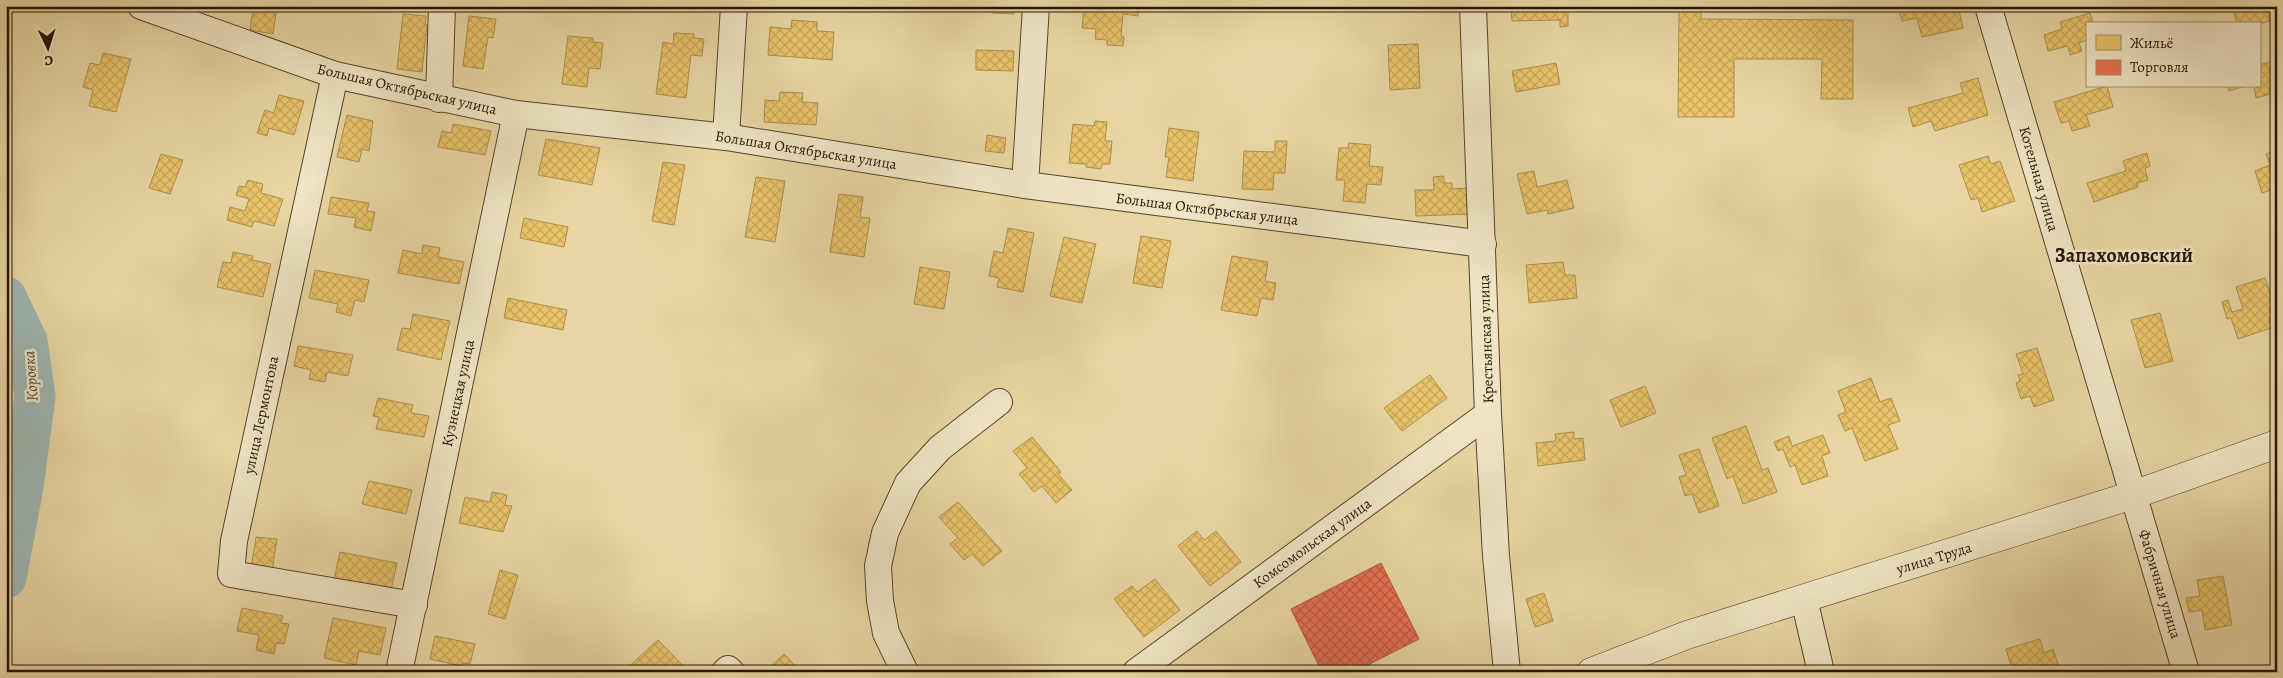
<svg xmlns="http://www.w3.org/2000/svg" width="2283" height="678" font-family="Alegreya,serif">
	<defs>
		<pattern id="homes-cross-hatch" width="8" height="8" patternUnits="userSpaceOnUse" patternTransform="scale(1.25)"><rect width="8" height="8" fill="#e9c46a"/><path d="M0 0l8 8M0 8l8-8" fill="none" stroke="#c8a85a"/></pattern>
		<pattern id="shops-cross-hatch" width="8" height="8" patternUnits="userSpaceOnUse" patternTransform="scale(1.25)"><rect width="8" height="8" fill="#e76f51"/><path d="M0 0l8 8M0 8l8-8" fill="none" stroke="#bb5a41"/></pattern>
	</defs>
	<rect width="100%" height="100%" fill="#e7d6a3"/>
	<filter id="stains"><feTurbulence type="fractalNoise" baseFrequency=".004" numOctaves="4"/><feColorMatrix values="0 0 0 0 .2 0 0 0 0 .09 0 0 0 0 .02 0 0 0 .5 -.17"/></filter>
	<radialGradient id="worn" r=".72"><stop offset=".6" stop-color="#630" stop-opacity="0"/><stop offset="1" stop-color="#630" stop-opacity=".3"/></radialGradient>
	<g fill="url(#homes-cross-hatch)" stroke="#ae8f4c">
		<path d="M243,6H277L273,34L250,30L253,9Z"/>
		<path d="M992,6H1015L1014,14L992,13Z"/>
		<path d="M1084,6H1139L1138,16L1123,14L1121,36L1124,37L1123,46L1107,45V40L1095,39L1096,29L1082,28Z"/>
		<path d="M1511,6H1568V26L1560,27V20L1512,21Z"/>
		<path d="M1898,6H1958L1963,28L1922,37L1917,18L1902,21Z"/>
		<path d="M2232,6H2266L2270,21L2259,24H2237Z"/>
		<path d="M1679,11L1701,12V19L1853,20V99H1821L1822,59H1734V117H1678Z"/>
		<path d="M2090,13L2093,22L2087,24V40L2079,43L2082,51L2070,55L2068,46L2048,51L2044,35L2062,29L2060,22Z"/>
		<path d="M403,14L426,16L425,24L427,25L422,72L397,69Z"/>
		<path d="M469,16L496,19L493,38L488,37L483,69L463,66Z"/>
		<path d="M792,20L817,22V31L834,32L832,60L768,55L770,27L791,29Z"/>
		<path d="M674,33L694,34V38L704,39L702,56L691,55L686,98L656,94L663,42L673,44Z"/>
		<path d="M568,36L593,38V42L603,43L600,69L589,68L587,87L562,84Z"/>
		<path d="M1418,44L1420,88L1390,90L1388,45Z"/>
		<path d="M976,50L1014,51L1013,71L976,70Z"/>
		<path d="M103,53L131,59L116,112L89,106L93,90L83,87L90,63L100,65Z"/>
		<path d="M2277,60V92L2256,98L2254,86H2259V65Z"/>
		<path d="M1556,63L1560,84L1516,92L1512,71Z"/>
		<path d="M1978,78L1988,115L1935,131L1931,121L1913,127L1908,108L1963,93L1960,83Z"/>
		<path d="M2107,86L2113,107L2086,115L2090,126L2072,131L2069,121L2061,123L2054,102Z"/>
		<path d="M2227,86H2245L2229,91Z"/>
		<path d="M780,92L803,93L802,102L818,103L816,125L764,122L765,100L779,101Z"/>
		<path d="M279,95L304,101L294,135L269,128L267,136L257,133L265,110L274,113Z"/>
		<path d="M347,115L373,121L369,151L362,149L359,162L337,157Z"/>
		<path d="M1095,121L1107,122L1105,141H1112L1110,164H1102L1101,169L1086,167V164L1069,163L1073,124L1094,126Z"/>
		<path d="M453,124L491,131L485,155L438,147L442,131L451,133Z"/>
		<path d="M1169,128L1199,132L1193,181L1166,177L1169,157H1165Z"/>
		<path d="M987,135L1006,138L1004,153L985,151Z"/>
		<path d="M546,139L600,148L592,185L538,175Z"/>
		<path d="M1275,141H1287L1285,173H1274L1273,190L1242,189L1244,151L1275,152Z"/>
		<path d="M1349,143L1371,145L1369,166L1383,167L1381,185L1367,184L1365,203L1343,201L1345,180H1336L1339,148H1348Z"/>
		<path d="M2277,150V188L2262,193L2255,171L2270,165L2266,154Z"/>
		<path d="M2147,153L2150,166L2145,168L2148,180L2137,183L2138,187L2094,202L2087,183L2126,171L2123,161Z"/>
		<path d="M161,154L183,160L170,194L149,188Z"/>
		<path d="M1988,156L1991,164L2000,161L2015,201L1982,212L1978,198L1971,200L1959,165Z"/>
		<path d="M663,162L685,165L674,225L652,221Z"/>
		<path d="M1534,171L1537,187L1567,180L1574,208L1548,214L1547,210L1527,214L1517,174Z"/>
		<path d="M1444,176V183H1452V189L1470,188L1471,214L1416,216L1415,190H1434L1433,177Z"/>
		<path d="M756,177L785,181L775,242L745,237Z"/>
		<path d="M248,180L263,184L261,193L283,199L274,226L254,221L252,227L227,220L230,207L245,211L249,199L236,195L239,186L245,187Z"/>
		<path d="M839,194L863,197L860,217L870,218L864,257L830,252Z"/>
		<path d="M331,197L369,203L367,211L375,212L371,231L354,227L356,218L328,214Z"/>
		<path d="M524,218L568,227L564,247L520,238Z"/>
		<path d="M1008,228L1034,233L1023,292L997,287L999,278L989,276L994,251L1003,253Z"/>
		<path d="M1141,236L1171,241L1162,288L1133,283Z"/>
		<path d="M1064,237L1096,244L1082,303L1050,296Z"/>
		<path d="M423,245L440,248L438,257L464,262L459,284L398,273L403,250L422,254Z"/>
		<path d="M233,252L253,256L252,260L271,264L263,297L217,287L223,262L231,263Z"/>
		<path d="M1232,256L1268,262L1265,281L1276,283L1273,300L1261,298L1257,316L1221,310Z"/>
		<path d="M1563,262L1565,275H1575L1577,298L1529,303L1526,265Z"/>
		<path d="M920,267L950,272L944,309L914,304Z"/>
		<path d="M315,270L369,280L364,302L355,300L351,316L336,312L338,304L309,298Z"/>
		<path d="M2265,278L2277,314V326L2238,339L2231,318L2227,319L2222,302L2228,300L2232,312L2243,309L2236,287Z"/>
		<path d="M508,298L567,310L563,330L504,318Z"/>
		<path d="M2160,313L2173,361L2145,368L2131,320Z"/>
		<path d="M413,314L450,321L441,360L397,350L402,328L410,329Z"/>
		<path d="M298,346L353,355L348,376L327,372L325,382L309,379L311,370L294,366Z"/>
		<path d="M2037,348L2054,400L2034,407L2030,396L2021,399L2016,383L2020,381L2018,375L2023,374L2016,354Z"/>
		<path d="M1430,375L1447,398L1402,431L1384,408Z"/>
		<path d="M1871,378L1880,402L1891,398L1900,421L1888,425L1898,449L1865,461L1852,428L1845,431L1838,415L1846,412L1838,391Z"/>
		<path d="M1645,386L1656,413L1621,427L1610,400Z"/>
		<path d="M378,398L413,405L411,413L429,416L424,437L376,429L379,417L373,416Z"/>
		<path d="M1746,426L1762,470L1768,468L1777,492L1743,504L1733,476L1727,479L1712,438Z"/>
		<path d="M1574,432V439L1583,438L1585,460L1538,466L1536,443L1556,441L1555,434Z"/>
		<path d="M1823,435L1830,453L1822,456L1828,476L1802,485L1795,465L1790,467L1783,449L1778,451L1774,442L1789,436L1792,446Z"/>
		<path d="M1032,437L1061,472L1058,474L1072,490L1056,503L1042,486L1034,492L1019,474L1027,468L1013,451Z"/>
		<path d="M1699,449L1719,506L1699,513L1692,494L1685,496L1679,477L1686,475L1679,455Z"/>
		<path d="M369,481L412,490L406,514L362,504Z"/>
		<path d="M492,492L507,495L505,505L512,506L503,532L459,523L465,497L490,502Z"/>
		<path d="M958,502L1002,551L983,566L972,554L964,560L950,544L958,538L939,517Z"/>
		<path d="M1197,531L1204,540L1216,531L1241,562L1210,586L1178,546Z"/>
		<path d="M256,537L277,539L272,571L251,569Z"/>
		<path d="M340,552L397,563L391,590L334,580Z"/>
		<path d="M500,570L518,575L505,619L488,614Z"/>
		<path d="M2223,576L2232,625L2205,630L2202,610L2189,612L2186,598L2200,596L2197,580Z"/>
		<path d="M1155,579L1180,610L1144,637L1114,599L1132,586L1137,592Z"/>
		<path d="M1544,593L1553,621L1535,627L1526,599Z"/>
		<path d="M242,608L283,616L281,623L289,624L284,644L276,643L274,654L256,650L259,635L237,631Z"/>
		<path d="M333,618L386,628L380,655L359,651L356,665L324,658Z"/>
		<path d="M435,636L475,644L470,664L462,663L461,666L430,659Z"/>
		<path d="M2040,639L2044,653L2053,649L2059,667L2045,672H2013L2006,649Z"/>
		<path d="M658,640L688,671L627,672L625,670Z"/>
		<path d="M784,654L801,672H765Z"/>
	</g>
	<path fill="url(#shops-cross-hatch)" stroke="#ad543a" d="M1381,563L1419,639L1354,672H1322L1291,609Z"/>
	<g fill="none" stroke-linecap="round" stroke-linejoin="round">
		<path stroke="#9db6b2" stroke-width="41" d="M6,297L27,341L35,396L23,487L6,578"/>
		<defs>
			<g id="minor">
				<path d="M141,6L335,75L516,114L726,137L1025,185L1483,244"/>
				<path d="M1473,6L1488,414L1496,556L1507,672"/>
				<path d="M1988,6L2186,672"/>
				<path d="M335,75L234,541L231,574L414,605"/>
				<path d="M439,99L442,6"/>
				<path d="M726,137L734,6"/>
				<path d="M1025,185L1036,6"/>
				<path d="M1804,599L1821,672"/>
				<path d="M399,672L516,114"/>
				<path d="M725,672L728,669L731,672"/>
				<path d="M905,672L886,633L880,601L878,566L885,533L908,483L940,448L999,402"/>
				<path d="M1136,672L1488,414"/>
			</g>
			<path id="tertiary" d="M1591,672L1687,635L2133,495L2277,444"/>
		</defs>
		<use href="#minor" stroke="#56442d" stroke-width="28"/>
		<use href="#tertiary" stroke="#56442d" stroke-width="29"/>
		<use href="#minor" stroke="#efe4c3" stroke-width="26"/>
		<use href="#tertiary" stroke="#efe4c3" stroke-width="28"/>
	</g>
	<g text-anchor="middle" stroke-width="5" stroke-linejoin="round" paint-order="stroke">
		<g font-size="15" fill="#261406" stroke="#efe4c3">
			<text transform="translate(407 89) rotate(13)" y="5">Большая Октябрьская улица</text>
			<text transform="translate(806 150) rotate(9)" y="5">Большая Октябрьская улица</text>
			<text transform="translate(2039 179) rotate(74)" y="5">Котельная улица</text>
			<text transform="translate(1207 209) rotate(7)" y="5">Большая Октябрьская улица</text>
			<text transform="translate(1486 339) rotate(-92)" y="5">Крестьянская улица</text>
			<text transform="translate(458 393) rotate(-78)" y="5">Кузнецкая улица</text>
			<text transform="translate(261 415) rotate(-78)" y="5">улица Лермонтова</text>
			<text transform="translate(1312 543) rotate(-36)" y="5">Комсомольская улица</text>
			<text transform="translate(1934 558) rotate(-17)" y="5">улица Труда</text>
			<text transform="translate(2160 584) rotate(73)" y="5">Фабричная улица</text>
		</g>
		<g font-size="16" font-style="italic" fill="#504d42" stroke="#efe4c3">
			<text transform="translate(30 376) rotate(-94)" y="6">Коровка</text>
		</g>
		<g font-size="20" font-weight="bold" fill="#261406" stroke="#efe4c3">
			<text x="2124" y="262">Запахомовский</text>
		</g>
	</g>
	<rect width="2283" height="678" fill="none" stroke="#e7d6a3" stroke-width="25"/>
	<rect x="8" y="8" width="2268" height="663" fill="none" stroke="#261406" stroke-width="2.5"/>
	<rect x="12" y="12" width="2258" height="653" fill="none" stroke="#261406"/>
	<rect x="2086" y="22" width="175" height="65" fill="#efe4c3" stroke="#9f9177"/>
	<rect x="2096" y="35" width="25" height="15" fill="#e9c46a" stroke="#9f9177"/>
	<text x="2130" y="48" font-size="15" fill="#261406">Жильё</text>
	<rect x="2096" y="60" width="25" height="15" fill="#e76f51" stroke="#9f9177"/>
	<text x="2130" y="72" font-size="15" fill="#261406">Торговля</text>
	<g transform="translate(48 48) rotate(176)" stroke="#efe4c3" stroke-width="4" paint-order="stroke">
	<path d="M0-4L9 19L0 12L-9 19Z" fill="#261406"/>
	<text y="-8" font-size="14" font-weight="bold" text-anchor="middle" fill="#261406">С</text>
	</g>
	<rect width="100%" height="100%" filter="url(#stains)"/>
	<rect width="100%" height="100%" fill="url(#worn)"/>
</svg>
